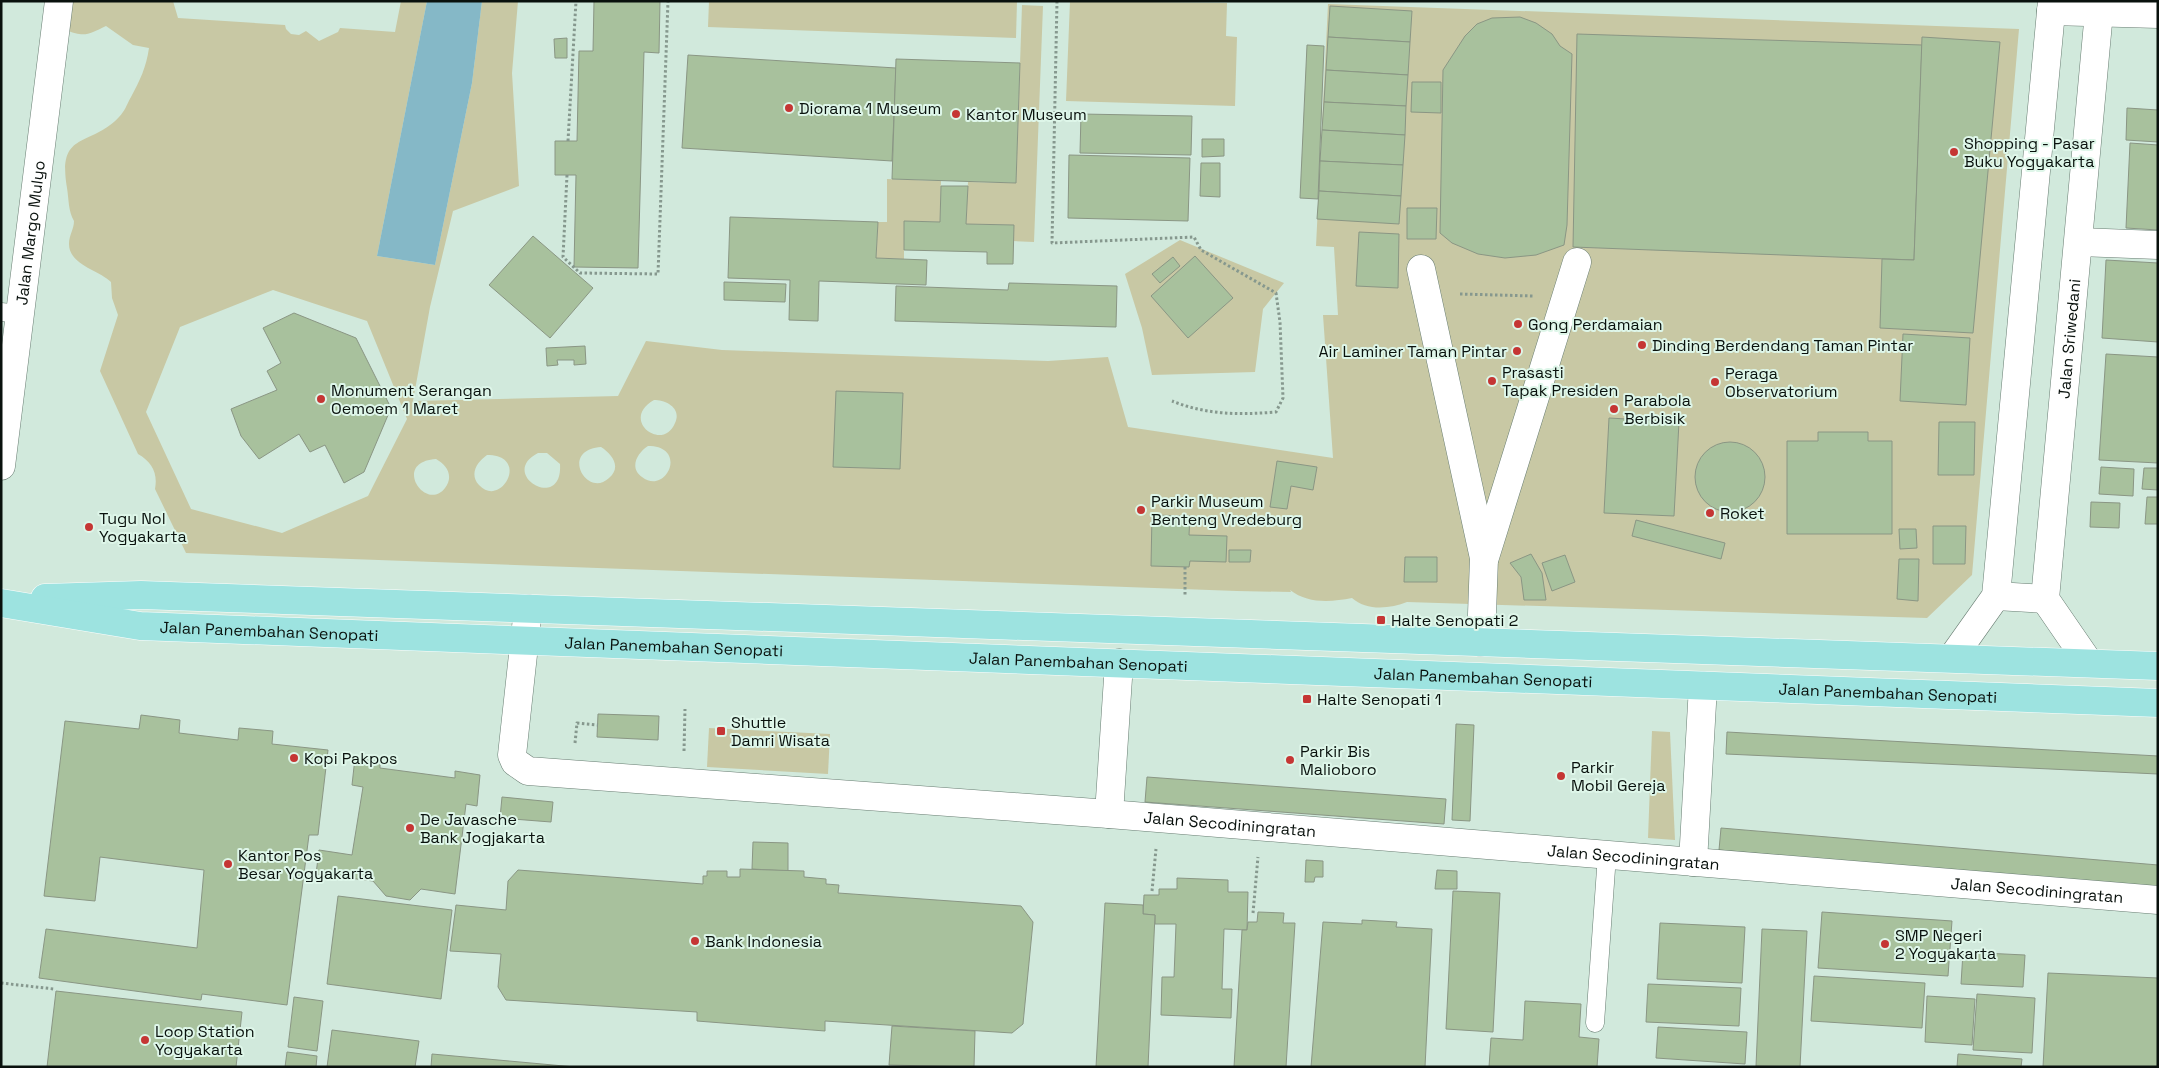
<svg xmlns="http://www.w3.org/2000/svg" width="2159" height="1068" font-family="'Space Grotesk',sans-serif">
	<rect width="100%" height="100%" fill="#d1e9dc"/>
	<g fill="#c8c8a4" fill-rule="evenodd">
		<path d="M63,1H173L178,18L285,25L286,29L291,34L299,35L306,31L319,41L338,32L340,28L395,32L401,1H427L377,256L435,265L472,83L482,1H518L512,73L519,186L453,211L430,307L413,401L618,396L646,341L722,350L1048,361L1108,357L1128,427L1333,458L1323,315H1338L1334,247L1316,246L1328,4L2019,29L1972,575L1927,618L1407,602C1390,609 1366,611 1352,598C1331,602 1308,604 1290,590L1291,592L1237,591L186,553L155,489C158,473 152,462 138,454L100,371L118,315L112,298L111,282C99,270 69,265 69,244C69,235 74,229 74,221C68,210 69,200 67,188C57,130 90,148 119,117C125,111 127,104 131,97C140,80 146,68 149,48L133,45L106,26C89,34 85,38 66,30ZM273,290L367,321L407,419L368,496L282,533L191,509L146,412L180,327ZM654,400C666,400 682,408 675,423C663,453 619,420 654,400ZM648,446C689,446 666,496 642,477C629,468 637,453 648,446ZM601,447C612,454 622,467 609,478C587,499 559,450 601,447ZM538,453H547L560,464C563,513 497,474 538,453ZM487,455C531,455 501,509 479,485C469,474 477,462 487,455ZM436,459C447,465 454,476 445,488C426,513 391,462 436,459Z"/>
		<path d="M709,1H1017L1016,38L708,27Z"/>
		<path d="M1070,1L1227,3L1226,36L1237,37L1235,106L1066,101Z"/>
		<path d="M1022,5L1043,6L1034,242L1013,241V225L966,224L968,182L1016,183Z"/>
		<path d="M887,179L941,181L940,222L904,221V259L876,258L878,222H887Z"/>
		<path d="M1180,240L1284,283L1263,309L1255,372L1152,375L1142,328L1125,274Z"/>
		<path d="M709,728L830,734L828,774L707,767Z"/>
		<path d="M1652,731L1670,732L1675,840L1648,838Z"/>
	</g>
	<path fill="#85b8c7" d="M427,1H482L472,83L435,265L377,256Z"/>
	<g fill="#a8c19d" stroke="#8a9684">
		<path d="M594,1H660L659,53L644,52L638,268L574,267L576,175H555V141H577L579,51H593Z"/>
		<path d="M1330,6L1412,11L1410,42L1328,37Z"/>
		<path d="M1520,17L1536,23L1552,34L1560,46L1572,54L1567,225L1564,245L1536,255L1505,258L1478,254L1452,243L1440,233L1443,70L1465,36L1477,24L1492,18Z"/>
		<path d="M1577,34L1922,45L1914,260L1573,247Z"/>
		<path d="M1328,37L1410,42L1408,75L1326,70Z"/>
		<path d="M1922,37L2000,42L1973,333L1880,328L1882,259L1914,260Z"/>
		<path d="M567,38V58H555L554,39Z"/>
		<path d="M1307,45L1324,46L1318,199L1300,198Z"/>
		<path d="M688,55L896,68L892,161L682,148Z"/>
		<path d="M896,59L1020,63L1016,183L892,179Z"/>
		<path d="M1326,70L1408,75L1406,106L1324,102Z"/>
		<path d="M1412,82H1441V113L1411,112Z"/>
		<path d="M1324,102L1406,106L1405,135L1322,130Z"/>
		<path d="M2127,108L2158,110V142L2126,140Z"/>
		<path d="M1081,114L1192,116L1191,155L1080,153Z"/>
		<path d="M1322,130L1405,135L1403,165L1320,161Z"/>
		<path d="M1202,139H1224V156L1202,157Z"/>
		<path d="M2130,143L2158,145V230L2126,228Z"/>
		<path d="M1069,155L1190,158L1188,221L1068,218Z"/>
		<path d="M1320,161L1403,165L1401,196L1319,191Z"/>
		<path d="M1201,163H1220V197L1200,196Z"/>
		<path d="M941,186H968L966,224L1014,225L1013,264H987V252L904,250V221L940,222Z"/>
		<path d="M1319,191L1401,196L1399,224L1317,219Z"/>
		<path d="M1407,208H1437L1436,239H1407Z"/>
		<path d="M730,217L878,222L876,258L927,260L926,285L819,281L818,321L789,320L790,280L728,278Z"/>
		<path d="M1359,232L1399,234L1398,288L1356,286Z"/>
		<path d="M533,236L593,288L550,338L489,285Z"/>
		<path d="M1195,256L1233,298L1188,338L1151,296Z"/>
		<path d="M1173,257L1180,266L1160,283L1152,274Z"/>
		<path d="M2106,260L2158,263V342L2102,338Z"/>
		<path d="M724,282L786,284L785,302L724,300Z"/>
		<path d="M1009,283L1117,286L1116,327L895,321L896,286L1008,290Z"/>
		<path d="M294,313L356,338L391,408L364,472L344,483L325,445L310,452L299,434L259,459L241,436L231,409L277,390L267,371L281,363L263,328Z"/>
		<path d="M1903,334L1970,338L1966,405L1900,401Z"/>
		<path d="M585,346L586,364L574,365V360H557L558,365L547,366L546,348Z"/>
		<path d="M2106,354L2158,357V463L2099,460Z"/>
		<path d="M836,391L903,393L900,469L833,467Z"/>
		<path d="M1609,418L1679,422L1674,516L1604,513Z"/>
		<path d="M1939,422H1975L1974,475H1938Z"/>
		<path d="M1818,432H1868V441H1892V534H1787V441H1818Z"/>
		<circle cx="1730" cy="477" r="35"/>
		<path d="M1277,461L1317,467L1313,490L1291,486L1287,509L1270,507Z"/>
		<path d="M2101,467L2134,469L2133,496L2099,494Z"/>
		<path d="M2144,468H2158V490L2142,489Z"/>
		<path d="M2147,497H2158V524H2145Z"/>
		<path d="M2091,502L2120,503L2119,528L2090,527Z"/>
		<path d="M1152,515L1190,516L1189,535L1227,536L1226,562L1190,561L1189,567L1151,566Z"/>
		<path d="M1636,520L1725,543L1721,559L1632,536Z"/>
		<path d="M1933,526H1966L1965,564H1933Z"/>
		<path d="M1899,529H1916L1917,548L1900,549Z"/>
		<path d="M1229,550H1251L1250,562H1229Z"/>
		<path d="M1531,554L1542,573L1546,600H1524L1521,577L1510,563Z"/>
		<path d="M1565,555L1575,582L1552,591L1542,563Z"/>
		<path d="M1405,557H1437V582H1404Z"/>
		<path d="M1899,559H1919L1918,601L1897,599Z"/>
		<path d="M598,714L659,716L658,740L597,737Z"/>
		<path d="M141,715L180,720L179,733L238,740L239,728L273,731L272,744L328,750L318,835H309L287,1005L202,994L201,1000L39,978L46,929L197,948L204,870L100,857L95,901L44,896L65,721L139,729Z"/>
		<path d="M1456,724L1474,725L1470,821L1452,820Z"/>
		<path d="M1727,732L2158,756V774L1726,754Z"/>
		<path d="M355,758L380,762V768L455,778V771L480,775L477,806L466,804L455,894L421,889L410,900L386,896L373,881L316,874L319,850L352,855L363,787L352,785Z"/>
		<path d="M1147,777L1446,799L1444,824L1145,802Z"/>
		<path d="M502,797L553,802L551,822L500,818Z"/>
		<path d="M1721,828L2158,865V889L1719,850Z"/>
		<path d="M753,842L788,843V871L752,869Z"/>
		<path d="M1306,860L1323,861V877H1315L1314,882H1305Z"/>
		<path d="M740,869L804,871V877L826,879V884L839,885L838,893L1021,906L1033,922L1023,1024L1012,1033L825,1021V1031L697,1021V1012L506,1000L498,987L501,954L450,951L456,905L506,910L508,881L518,870L703,884V876H707V871H727V877H740Z"/>
		<path d="M1437,870L1457,871V889H1435Z"/>
		<path d="M1177,878L1228,880V892H1248L1247,930L1224,929L1222,989H1232L1231,1018L1161,1015L1162,977H1174L1176,924H1155V915L1143,914L1144,895H1159V889H1177Z"/>
		<path d="M1453,891L1500,893L1493,1032L1446,1029Z"/>
		<path d="M338,896L452,910L441,999L327,984Z"/>
		<path d="M1105,903L1143,905V914L1155,915L1148,1067H1096Z"/>
		<path d="M1258,912L1284,913L1283,923H1295L1286,1067H1234L1242,930H1247L1248,922H1257Z"/>
		<path d="M1822,912L1952,921L1948,976L1818,968Z"/>
		<path d="M1362,920L1397,922L1396,927L1432,929L1425,1067H1311L1323,922L1362,924Z"/>
		<path d="M1660,923L1745,927L1742,983L1657,979Z"/>
		<path d="M1762,929L1807,931L1800,1067L1756,1066Z"/>
		<path d="M1963,952L2025,955L2023,987L1961,984Z"/>
		<path d="M2048,973L2158,978V1067H2043Z"/>
		<path d="M1814,976L1925,983L1922,1028L1811,1021Z"/>
		<path d="M1648,984L1741,988L1739,1026L1646,1022Z"/>
		<path d="M56,991L242,1012L236,1067H47Z"/>
		<path d="M1977,994L2035,998L2032,1053L1973,1050Z"/>
		<path d="M1927,996L1975,999L1972,1045L1925,1042Z"/>
		<path d="M294,997L323,1001L317,1051L288,1047Z"/>
		<path d="M1525,1001L1581,1004L1579,1037L1599,1039L1597,1067H1489L1491,1038L1523,1040Z"/>
		<path d="M892,1026L975,1031L974,1067L889,1065Z"/>
		<path d="M1658,1027L1747,1032L1745,1064L1656,1058Z"/>
		<path d="M332,1030L419,1041L415,1067H327Z"/>
		<path d="M287,1052L317,1056L316,1067H285Z"/>
		<path d="M432,1054L575,1067H431Z"/>
		<path d="M1958,1054L2022,1059L2021,1067H1957Z"/>
	</g>
	<g fill="none" stroke-linecap="round" stroke-linejoin="round">
		<defs>
			<g id="lane">
				<path d="M1,312L20,314"/>
				<path d="M1595,1023L1607,855"/>
			</g>
			<g id="street">
				<path d="M2051,11L2158,14"/>
				<path d="M2079,242L2158,245"/>
				<path d="M1421,269L1484,558L1481,642"/>
				<path d="M1485,557L1577,262"/>
				<path d="M1996,596L2045,599"/>
				<path id="s1" d="M528,609L512,755L515,762L528,771L1109,814L2158,900"/>
				<path d="M1952,658L1996,596L2052,1"/>
				<path id="s2" d="M2089,663L2045,599L2100,1"/>
				<path d="M1109,814L1119,663"/>
				<path d="M1693,862L1703,686"/>
			</g>
			<g id="secondary">
				<path id="s3" d="M1,466L59,1"/>
			</g>
			<g id="primary">
				<path d="M45,598L141,595L2158,666"/>
				<path id="s4" d="M1,603L140,626L2158,703"/>
			</g>
		</defs>
		<use href="#lane" stroke="#687d72" stroke-width="19"/>
		<use href="#street" stroke="#687d72" stroke-width="29"/>
		<use href="#secondary" stroke="#687d72" stroke-width="29"/>
		<use href="#primary" stroke="#fff" stroke-width="29"/>
		<g stroke="#86988e" stroke-width="3" stroke-dasharray="2.5 2.5" stroke-linecap="butt">
			<path d="M1057,1L1052,243L1194,237L1201,250L1276,293L1280,322L1283,398L1276,412C1239,415 1207,415 1172,401"/>
			<path d="M568,141L576,1"/>
			<path d="M567,175L563,257L580,273L658,274L668,1"/>
			<path d="M1460,294L1533,296"/>
			<path d="M1185,567V596"/>
			<path d="M575,743L577,723L598,725"/>
			<path d="M684,751L685,709"/>
			<path d="M1152,891L1156,849"/>
			<path d="M1253,913L1258,857"/>
			<path d="M1,983L54,989"/>
		</g>
		<use href="#lane" stroke="#fff" stroke-width="18"/>
		<use href="#street" stroke="#fff" stroke-width="28"/>
		<use href="#secondary" stroke="#fff" stroke-width="28"/>
		<use href="#primary" stroke="#9de3e0" stroke-width="28"/>
	</g>
	<g fill="#c53634" stroke="#def6e9" stroke-width="2">
		<circle cx="789" cy="108" r="5"/>
		<circle cx="956" cy="114" r="5"/>
		<circle cx="1954" cy="152" r="5"/>
		<circle cx="1518" cy="324" r="5"/>
		<circle cx="1642" cy="345" r="5"/>
		<circle cx="1517" cy="351" r="5"/>
		<circle cx="1492" cy="381" r="5"/>
		<circle cx="1715" cy="382" r="5"/>
		<circle cx="321" cy="399" r="5"/>
		<circle cx="1614" cy="409" r="5"/>
		<circle cx="1141" cy="510" r="5"/>
		<circle cx="1710" cy="513" r="5"/>
		<circle cx="89" cy="527" r="5"/>
		<rect x="1376" y="615" width="10" height="10" rx="2.5"/>
		<rect x="1302" y="694" width="10" height="10" rx="2.5"/>
		<rect x="716" y="726" width="10" height="10" rx="2.5"/>
		<circle cx="294" cy="758" r="5"/>
		<circle cx="1290" cy="760" r="5"/>
		<circle cx="1561" cy="776" r="5"/>
		<circle cx="410" cy="828" r="5"/>
		<circle cx="228" cy="864" r="5"/>
		<circle cx="695" cy="941" r="5"/>
		<circle cx="1885" cy="944" r="5"/>
		<circle cx="145" cy="1040" r="5"/>
	</g>
	<g text-anchor="middle" stroke-width="4" stroke-linejoin="round" paint-order="stroke">
		<g font-size="16" fill="#09110d" stroke="#def6e9" text-anchor="start">
			<text x="799" y="114">Diorama 1 Museum</text>
			<text x="966" y="120">Kantor Museum</text>
			<text x="1964" y="149">Shopping - Pasar<tspan x="1964" dy="18">Buku Yogyakarta</tspan></text>
			<text x="1528" y="330">Gong Perdamaian</text>
			<text x="1652" y="351">Dinding Berdendang Taman Pintar</text>
			<text x="1507" y="357" text-anchor="end">Air Laminer Taman Pintar</text>
			<text x="1502" y="378">Prasasti<tspan x="1502" dy="18">Tapak Presiden</tspan></text>
			<text x="1725" y="379">Peraga<tspan x="1725" dy="18">Observatorium</tspan></text>
			<text x="331" y="396">Monument Serangan<tspan x="331" dy="18">Oemoem 1 Maret</tspan></text>
			<text x="1624" y="406">Parabola<tspan x="1624" dy="18">Berbisik</tspan></text>
			<text x="1151" y="507">Parkir Museum<tspan x="1151" dy="18">Benteng Vredeburg</tspan></text>
			<text x="1720" y="519">Roket</text>
			<text x="99" y="524">Tugu Nol<tspan x="99" dy="18">Yogyakarta</tspan></text>
			<text x="1391" y="626">Halte Senopati 2</text>
			<text x="1317" y="705">Halte Senopati 1</text>
			<text x="731" y="728">Shuttle<tspan x="731" dy="18">Damri Wisata</tspan></text>
			<text x="1300" y="757">Parkir Bis<tspan x="1300" dy="18">Malioboro</tspan></text>
			<text x="304" y="764">Kopi Pakpos</text>
			<text x="1571" y="773">Parkir<tspan x="1571" dy="18">Mobil Gereja</tspan></text>
			<text x="420" y="825">De Javasche<tspan x="420" dy="18">Bank Jogjakarta</tspan></text>
			<text x="238" y="861">Kantor Pos<tspan x="238" dy="18">Besar Yogyakarta</tspan></text>
			<text x="1895" y="941">SMP Negeri<tspan x="1895" dy="18">2 Yogyakarta</tspan></text>
			<text x="705" y="947">Bank Indonesia</text>
			<text x="155" y="1037">Loop Station<tspan x="155" dy="18">Yogyakarta</tspan></text>
		</g>
		<g font-size="16" fill="#09110d" stroke="#def6e9">
			<text dy="6" stroke="none"><textPath href="#s3" startOffset="235">Jalan Margo Mulyo</textPath></text>
			<text dy="6" stroke="none"><textPath href="#s2" startOffset="339">Jalan Sriwedani</textPath></text>
			<text dy="6" stroke="none"><textPath href="#s4" startOffset="270">Jalan Panembahan Senopati</textPath></text>
			<text dy="6" stroke="none"><textPath href="#s4" startOffset="675">Jalan Panembahan Senopati</textPath></text>
			<text dy="6" stroke="none"><textPath href="#s4" startOffset="1080">Jalan Panembahan Senopati</textPath></text>
			<text dy="6" stroke="none"><textPath href="#s4" startOffset="1485">Jalan Panembahan Senopati</textPath></text>
			<text dy="6" stroke="none"><textPath href="#s4" startOffset="1890">Jalan Panembahan Senopati</textPath></text>
			<text dy="6" stroke="none"><textPath href="#s1" startOffset="874">Jalan Secodiningratan</textPath></text>
			<text dy="6" stroke="none"><textPath href="#s1" startOffset="1279">Jalan Secodiningratan</textPath></text>
			<text dy="6" stroke="none"><textPath href="#s1" startOffset="1684">Jalan Secodiningratan</textPath></text>
		</g>
	</g>
	<rect width="2159" height="1068" fill="none" stroke="#09110d" stroke-width="5"/>
</svg>
